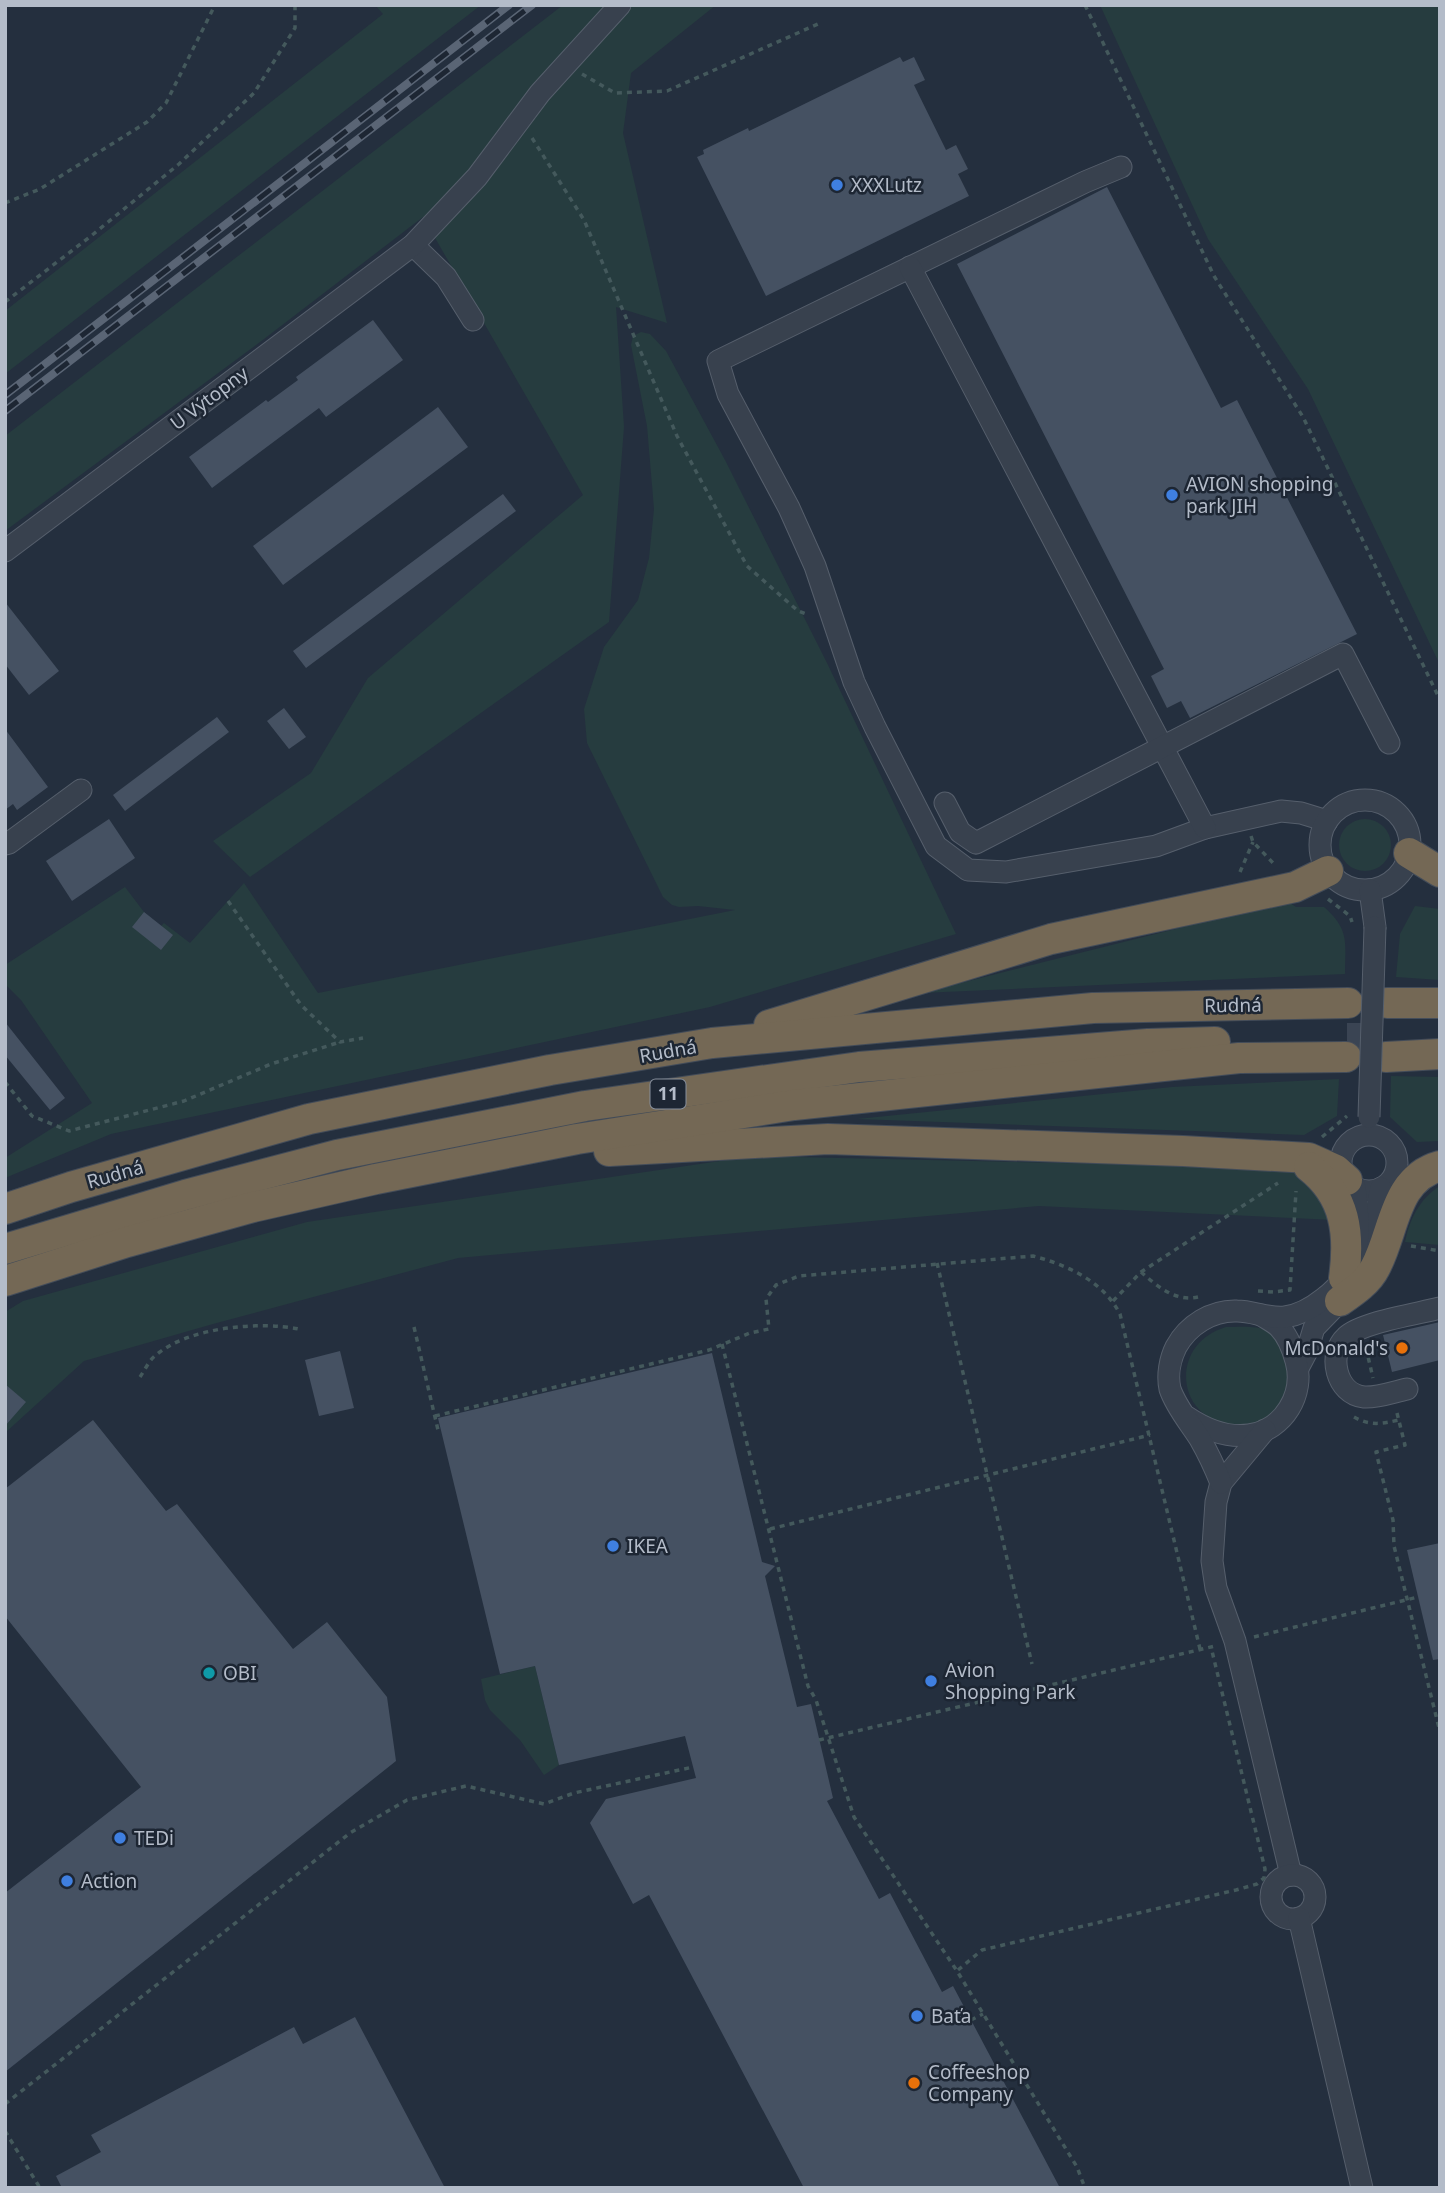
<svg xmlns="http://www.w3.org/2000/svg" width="1445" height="2193" font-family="'Noto Sans',sans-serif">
	<rect width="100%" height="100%" fill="#242f3e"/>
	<g fill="#263c3f">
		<path d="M375,5H481L5,374V311L383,14Z"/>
		<path d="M563,5H716L631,73L623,133L667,323L616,307L624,427L609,622L250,877L213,841L311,773L368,678L583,495L423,217L264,339L5,531V436Z"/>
		<path d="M1100,5H1440V665L1308,389L1208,239Z"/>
		<path d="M641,332L650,334L666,351L725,460L828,665L956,934L710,1007L111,1134L5,1178V1158L92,1103L21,1000L5,984V965L125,887L144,912L161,926L164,923L190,943L244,883L318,993L735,910L698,906L679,907L672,905L663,897L587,743L584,709L604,647L638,600L649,558L654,509L647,426L631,345L633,336Z"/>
		<circle cx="1365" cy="845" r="26"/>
		<path d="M1287,901L1296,907H1324C1350,930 1345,942 1345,974L921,993Z"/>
		<path d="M1415,906L1440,909V980L1396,977L1400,934Z"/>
		<path d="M1391,1076L1440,1077V1141L1417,1142L1390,1117Z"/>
		<path d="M1339,1079L1337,1116L1304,1135L857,1119L1172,1087Z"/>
		<path d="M754,1156L1279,1168L1305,1176L1335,1220L1039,1206L458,1258L213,1324L84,1361L5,1433V1312L23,1301L307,1222Z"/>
		<path d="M1440,1186V1245L1405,1242C1409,1220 1420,1198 1440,1186Z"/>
		<path d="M1226,1327C1239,1327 1256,1325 1268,1331C1275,1335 1277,1342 1281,1348C1295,1374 1289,1407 1261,1422C1253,1426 1244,1425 1235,1425C1175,1421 1168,1344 1226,1327Z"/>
		<path d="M535,1666L559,1765L544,1775L520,1740L490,1710L485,1700L481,1679Z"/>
	</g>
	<g fill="#455162">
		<path d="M900,57L903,62L914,57L925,80L914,85L946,150L956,145L968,169L958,174L969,196L766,296L697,157L704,154L703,150L748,128L749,131Z"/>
		<path d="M1107,187L1221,408L1237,400L1357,634L1190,718L1181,701L1167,708L1151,676L1164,669L957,264Z"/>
		<path d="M373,320L403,360L326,417L319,408L212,488L189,457L266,400L268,402L298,380L296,377Z"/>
		<path d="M438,407L468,447L283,585L253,546Z"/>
		<path d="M503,494L516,511L306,668L293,651Z"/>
		<path d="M5,602L59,671L29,695L5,664Z"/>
		<path d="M284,708L306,737L289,749L267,721Z"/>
		<path d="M217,717L229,732L125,811L113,795Z"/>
		<path d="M5,729L48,787L17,810L13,804L5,810Z"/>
		<path d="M109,819L135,858L72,901L46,861Z"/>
		<path d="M144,912L173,935L161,950L132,927Z"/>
		<path d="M5,1022L65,1098L50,1110L5,1055Z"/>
		<path d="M1440,1322V1360L1392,1372L1383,1335Z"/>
		<path d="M340,1351L354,1408L319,1416L305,1360Z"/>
		<path d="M712,1353L762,1562L775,1566L765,1576L797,1707L811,1704L833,1798L827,1801L879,1899L890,1893L942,1992L953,1986L1060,2188H804L649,1895L633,1904L590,1823L606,1799L696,1778L685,1736L559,1765L535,1666L500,1674L438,1418Z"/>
		<path d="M5,1384L26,1402L5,1426Z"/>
		<path d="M93,1420L166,1511L177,1504L293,1649L327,1622L387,1697L396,1761L5,2072V1893L141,1787L5,1616V1489Z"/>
		<path d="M1440,1543V1659L1433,1660L1407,1550Z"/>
		<path d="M355,2017L445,2188H62L56,2176L101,2152L91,2135L294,2027L303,2044Z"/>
	</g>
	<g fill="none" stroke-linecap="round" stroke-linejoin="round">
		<path stroke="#3a4453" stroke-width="30" stroke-dasharray="30 15" stroke-linecap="butt" d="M1347,1038H1386"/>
		<defs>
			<g id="minor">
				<path d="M1121,167L1085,182L718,361L728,394L789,508L815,566L854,682L875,727L936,846L968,870L1006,872L1156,846L1205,828L1281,811L1301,813L1327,821"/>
				<path d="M413,245L446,277L473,320"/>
				<path d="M910,267L1205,828"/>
				<path d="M5,551L413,245L477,177L540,93L620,5"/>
				<circle cx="1365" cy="845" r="45"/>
				<path d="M945,803L960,832L976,843L1343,654L1389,743"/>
				<path d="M5,844L9,843L81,790"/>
				<path d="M1370,890L1375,927"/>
				<circle cx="1369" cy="1163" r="28"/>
				<path d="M1367,1255L1381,1188"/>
				<path d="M1298,1368L1307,1351L1314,1328L1343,1298"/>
				<path d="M1407,1389C1393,1392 1377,1398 1364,1397C1336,1394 1327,1354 1346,1337C1362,1322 1417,1314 1440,1308"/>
				<path d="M1187,1417C1205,1429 1227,1438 1249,1435C1284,1430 1305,1394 1296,1361C1293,1350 1288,1336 1279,1327C1274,1322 1267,1319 1261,1315"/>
				<path d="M1265,1430L1221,1483L1216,1502L1212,1561L1216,1588L1235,1641L1291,1875"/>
				<path d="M1221,1483C1215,1468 1208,1453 1200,1439C1190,1423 1176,1407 1170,1389C1167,1375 1170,1359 1176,1347C1188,1325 1212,1310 1237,1311C1253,1311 1269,1319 1285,1317C1299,1315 1313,1307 1323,1299C1364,1269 1360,1232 1355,1187"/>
				<circle cx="1293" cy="1897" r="22"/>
				<path d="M1299,1918L1362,2188"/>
			</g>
			<g id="highway">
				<path d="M1409,853L1440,872"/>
				<path d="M1387,1003H1440"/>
				<path d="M769,1025L1051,939L1295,887L1328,871"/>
				<path d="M1386,1057L1440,1054"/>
				<path d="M609,1151L828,1139L1183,1151L1309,1158L1336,1170L1347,1180"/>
				<path d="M1309,1167C1346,1196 1350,1234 1344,1278"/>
				<path d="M5,1209L71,1187L309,1119L550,1070L712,1043L1093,1008L1348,1003"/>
				<path d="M5,1249L185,1195L337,1155L585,1106L859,1067L1148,1044L1215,1042"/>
				<path d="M5,1281L127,1242L253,1207L376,1179L577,1139L794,1105L1239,1058L1346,1057"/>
				<path d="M1340,1301C1353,1292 1368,1282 1375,1268C1395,1232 1393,1179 1440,1166"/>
			</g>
		</defs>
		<use href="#minor" stroke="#565f6c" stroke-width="23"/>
		<use href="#highway" stroke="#434c59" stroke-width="32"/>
		<g stroke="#44595c" stroke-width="3.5" stroke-dasharray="5 5" stroke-linecap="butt">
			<path d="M1085,5L1214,276L1303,417L1440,700"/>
			<path d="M582,74L615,93L667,91L818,24"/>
			<path d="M532,138L584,220L677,436L747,566L798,611L809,615"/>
			<path d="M5,203L40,189L147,122L166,103L215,5"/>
			<path d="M5,302L91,236L179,164L254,93L295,28V5"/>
			<path d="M1251,836L1253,842L1275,865"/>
			<path d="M1240,872L1253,842"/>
			<path d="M1328,899L1350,916L1352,922"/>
			<path d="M228,901L301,1005L340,1042L363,1038"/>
			<path d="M5,1082L32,1116L69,1131L184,1101L271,1064L340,1042"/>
			<path d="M1322,1137L1347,1116"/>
			<path d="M1411,1246L1440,1251"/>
			<path d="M937,1263L1032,1664"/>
			<path d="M1141,1272C1157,1286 1175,1302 1198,1297"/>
			<path d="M1258,1291L1273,1292L1290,1290L1296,1191"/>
			<path d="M1113,1301L1141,1272L1278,1183"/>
			<path d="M414,1327L438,1430"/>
			<path d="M722,1344L808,1686L816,1700L854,1817L957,1971L1077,2167L1085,2188"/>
			<path d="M1366,1348L1373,1378"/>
			<path d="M140,1377C145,1370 149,1360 156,1355C189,1327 259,1321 299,1329"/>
			<path d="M1397,1413L1405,1445L1376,1452L1393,1520L1394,1546L1440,1732"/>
			<path d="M435,1416L709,1350L750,1333L769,1329L766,1299L776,1285L799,1276L1033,1256C1067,1265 1103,1281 1120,1314L1200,1649"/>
			<path d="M1354,1417C1370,1426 1381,1424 1399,1420"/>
			<path d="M770,1529L1150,1435"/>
			<path d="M1254,1637L1418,1597"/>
			<path d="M819,1740L1215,1646"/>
			<path d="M958,1970L982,1950L1236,1890L1257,1884L1264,1878L1265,1869L1211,1647"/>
			<path d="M971,2020L983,2014"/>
			<path d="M5,2104L350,1833L407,1800L466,1786L544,1804L574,1793L693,1767"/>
			<path d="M5,2131L40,2188"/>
		</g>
		<use href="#minor" stroke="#38414e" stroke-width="21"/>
		<use href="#highway" stroke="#746855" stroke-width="30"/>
		<defs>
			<g id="rail">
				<path d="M5,395L509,5"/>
				<path d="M5,411L532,5"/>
			</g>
		</defs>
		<use href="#rail" stroke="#5a6575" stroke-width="8"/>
		<use href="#rail" stroke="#1d2633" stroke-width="5" stroke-dasharray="16" stroke-linecap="butt"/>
		<defs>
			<path id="minor-bridge" d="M1369,1117L1375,927"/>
		</defs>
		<use href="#minor-bridge" stroke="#565f6c" stroke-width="23" stroke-linecap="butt"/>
		<use href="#minor-bridge" stroke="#38414e" stroke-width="21"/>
	</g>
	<g fill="#3f7fe0" stroke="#1d2633" stroke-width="2.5">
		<circle cx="837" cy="185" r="7"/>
		<circle cx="1172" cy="495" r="7"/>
		<circle cx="613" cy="1546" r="7"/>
		<circle cx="931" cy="1681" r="7"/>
		<circle cx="120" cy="1838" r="7"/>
		<circle cx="67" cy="1881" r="7"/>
		<circle cx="917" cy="2016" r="7"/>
	</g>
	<g fill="#e8710a" stroke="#1d2633" stroke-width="2.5">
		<circle cx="1402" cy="1348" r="7"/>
		<circle cx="914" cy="2083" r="7"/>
	</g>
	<circle fill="#0f9aa8" stroke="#1d2633" stroke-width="2.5" cx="209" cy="1673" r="7"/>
	<g text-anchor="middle" stroke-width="5" stroke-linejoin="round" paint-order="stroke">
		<rect fill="#1d2633" stroke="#878f9c" stroke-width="2" x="650.5" y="1079.5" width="35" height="29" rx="5"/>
		<g font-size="18" font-weight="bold" fill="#b4bcc9">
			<text x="668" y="1100">11</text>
		</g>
		<g font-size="19" fill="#b4bcc9" stroke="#1d2633" text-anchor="start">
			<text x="851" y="192">XXXLutz</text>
			<text x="1186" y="491">AVION shopping<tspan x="1186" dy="22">park JIH</tspan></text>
			<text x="1388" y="1355" text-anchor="end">McDonald's</text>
			<text x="627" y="1553">IKEA</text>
			<text x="945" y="1677">Avion<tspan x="945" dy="22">Shopping Park</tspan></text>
			<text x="223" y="1680">OBI</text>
			<text x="134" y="1845">TEDi</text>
			<text x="81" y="1888">Action</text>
			<text x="931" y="2023">Baťa</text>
			<text x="928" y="2079">Coffeeshop<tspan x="928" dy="22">Company</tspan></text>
		</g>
		<g font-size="19" fill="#b4bcc9" stroke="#1d2633">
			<text transform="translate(209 398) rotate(-37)" y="7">U Výtopny</text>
			<text transform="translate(1233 1005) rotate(-1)" y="7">Rudná</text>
			<text transform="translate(668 1051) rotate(-10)" y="7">Rudná</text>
			<text transform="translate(115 1174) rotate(-16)" y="7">Rudná</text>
		</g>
	</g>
	<rect width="1445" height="2193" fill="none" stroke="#b4bcc9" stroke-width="14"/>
</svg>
